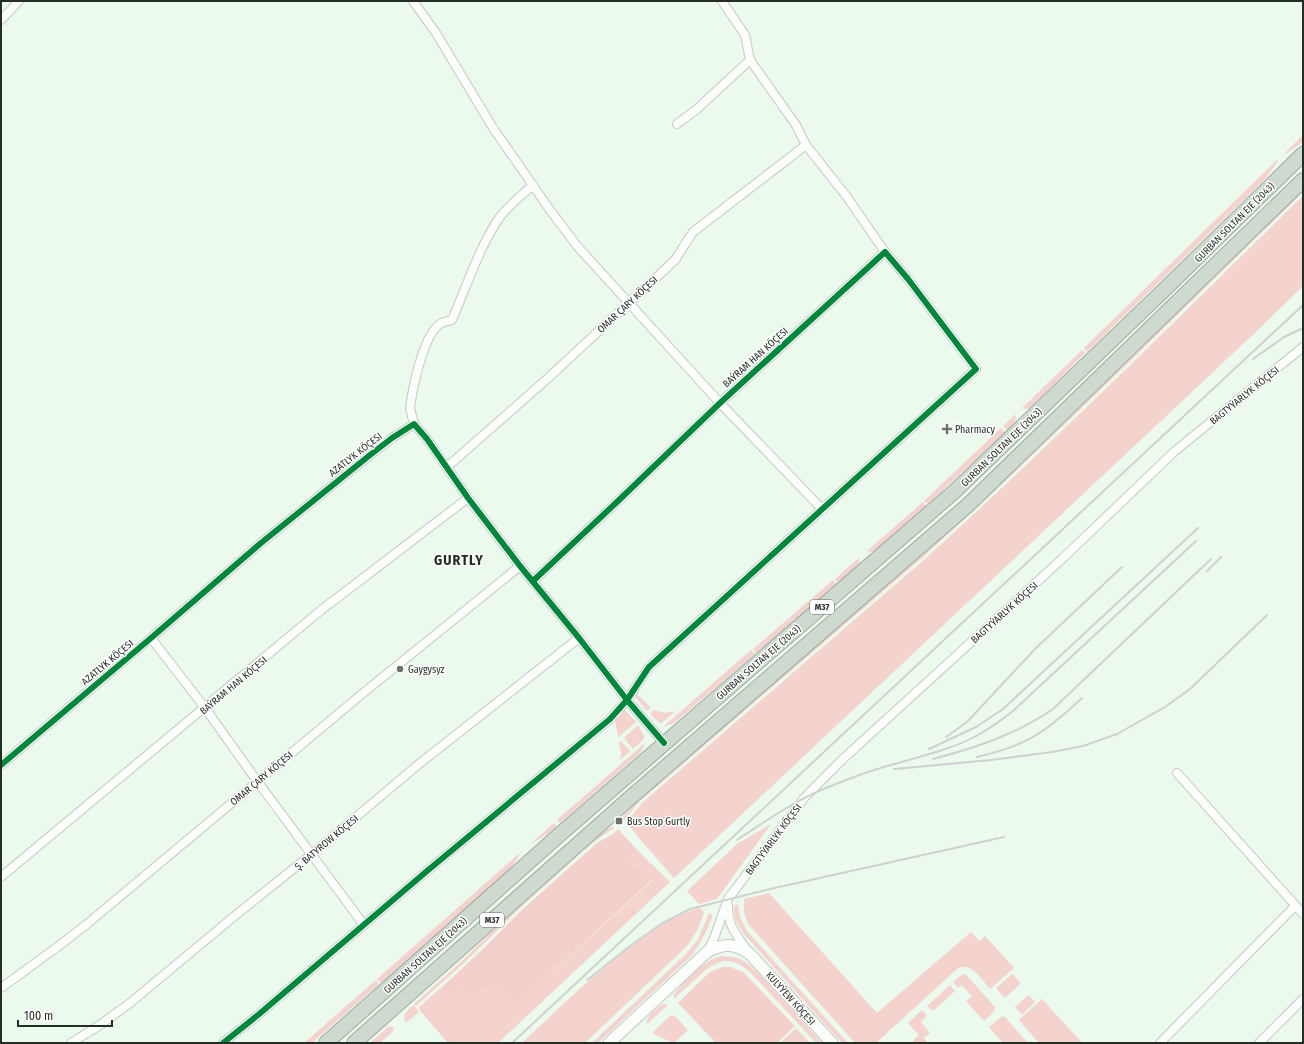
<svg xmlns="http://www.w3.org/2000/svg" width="1304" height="1044" font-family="'Fira Sans Condensed',sans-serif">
	<rect width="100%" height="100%" fill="#ecf9ed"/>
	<g fill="#f4d2ce">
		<path d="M1303,135V142L1287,153H1285Z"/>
		<path d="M1277,160L1278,161L1266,178L1087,352L1084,348Z"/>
		<path d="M1303,189V192C1177,315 1053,439 923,557L640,801L624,820L622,818L639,799L921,555C1052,437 1177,312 1303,189Z"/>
		<path d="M1303,196V286L1260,328L674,878L651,852L626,822L631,817L642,803L925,559C1054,442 1178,318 1303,196Z"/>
		<path d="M1082,350L1085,353L1030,408L1026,409L1022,408Z"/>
		<path d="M1016,414L1015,422L1007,430L1003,426Z"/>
		<path d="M1001,428L1005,432L928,504L924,501Z"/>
		<path d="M923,502L926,506L877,549L872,552L867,551Z"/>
		<path d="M860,557L859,565L838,583L835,579Z"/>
		<path d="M833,580L836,584L756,653L753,649Z"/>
		<path d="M751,650L755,654L674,723L663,727Z"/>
		<path d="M637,694L651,708L647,711L635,697Z"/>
		<path d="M625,710L636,722L618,737L615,719L622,711Z"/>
		<path d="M654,710L664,713L676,711L661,723L656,720L650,714Z"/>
		<path d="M638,725L645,738L633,749L624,738Z"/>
		<path d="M621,741L630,751L620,760L621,752L619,742Z"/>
		<path d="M646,742L640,753L560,823L557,820Z"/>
		<path d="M554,823L557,826L549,833L529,845Z"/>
		<path d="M771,824L717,899L699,904L687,891L737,844Z"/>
		<path d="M613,826L614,828L595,841L585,850L583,848L593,839Z"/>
		<path d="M522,851L511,868L381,983L377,979Z"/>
		<path d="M580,851L581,853L522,906L464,963L416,1006L414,1004L462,961L520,904Z"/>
		<path d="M638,851L670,882L498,1043H454L425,1010L418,1008L441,988L448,996L459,988L470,1001L493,985L517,1004L654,879L641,873L628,858Z"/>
		<path d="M769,893L877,1013L971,932L979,941L985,936L1014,968L990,989C981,979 973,963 958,968L876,1043H855L748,924L744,912V899Z"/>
		<path d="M734,905H738L740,917L747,931L848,1043H842L743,933L735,919Z"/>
		<path d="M700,908L704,912L698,929L687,946L585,1043H522C552,1014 582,986 614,959C640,939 668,916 700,908Z"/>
		<path d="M709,913L713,915C707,930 701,944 690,957L598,1043H592L687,953L698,939Z"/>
		<path d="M721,956L734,957L742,960L751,966L768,983L822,1043H816L752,974C730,954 717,959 698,977C690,984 682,992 674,999V995L675,992C688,979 702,961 721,956Z"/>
		<path d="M964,974L967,976L995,1007L994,1012L984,1021L966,1001L972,996L962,985L958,988L953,982L960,976Z"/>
		<path d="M1012,974L1021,983L1005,998L996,988Z"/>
		<path d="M376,980L379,984L312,1043H304Z"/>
		<path d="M950,985L955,991L933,1011L927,1006Z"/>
		<path d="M1029,995L1035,1002L1022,1015L1015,1007Z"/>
		<path d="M1042,999L1082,1043H1039L1019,1020Z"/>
		<path d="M664,1004L668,1005L647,1024C645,1016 656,1010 661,1005Z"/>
		<path d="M414,1005L419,1012L406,1023C401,1015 408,1010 414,1005Z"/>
		<path d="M922,1010L927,1016L921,1022L930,1033L924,1038L928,1043H911L919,1035L908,1023Z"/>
		<path d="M671,1015L675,1016L688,1030L674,1043C673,1043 654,1034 653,1034L654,1031Z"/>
		<path d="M1003,1016L1005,1017L1028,1043H1003L989,1027L1001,1017Z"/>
		<path d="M389,1026L393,1027L394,1030L380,1043H370Z"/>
		<path d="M796,1028L810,1043H780Z"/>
	</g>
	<g fill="#f3d0cb">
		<path d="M618,829L638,851L628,858L641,873L654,878L517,1004L493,985L470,1001L459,988L448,996L441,988L484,948L524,908L597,843L613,834Z"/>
		<path d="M723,967H730L743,972L795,1026L777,1043H716L678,1003L710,972Z"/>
		<path d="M418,1008L425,1010L454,1043H448Z"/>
	</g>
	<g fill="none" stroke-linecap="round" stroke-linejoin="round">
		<defs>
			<g id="street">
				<path d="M413,1L436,33L493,128L550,210L577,246L720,403L823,510"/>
				<path d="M722,1L745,35L750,60"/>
				<path d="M1,20L19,1"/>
				<path d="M677,124L697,109L750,60L796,125L806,145L847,197L885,252"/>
				<path d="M414,424L410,408L411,401C414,382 424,335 440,324C443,322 448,321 452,320C466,288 480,245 500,217C509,205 522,195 533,185"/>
				<path d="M447,467L547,379L675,260L693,232L806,145"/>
				<path d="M151,638L205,708L257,781L364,925"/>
				<path d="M1,765L151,638L261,543L370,455L392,438L414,424L427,439L468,498L520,566L579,638L627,700L664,743"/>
				<path d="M1177,773L1303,914"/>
				<path d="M1,877L320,611L468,498"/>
				<path d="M728,906C728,926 736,935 748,951"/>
				<path d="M707,952L713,941L728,899L804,798L843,759L1062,559L1175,451L1303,347"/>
				<path d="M1,988L60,945L87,924L362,694L520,566"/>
				<path d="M71,1043L100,1025L130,1003L237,914L312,854L419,764L579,638"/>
				<path d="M223,1043L258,1015L427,871L610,719L627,700L649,667L976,369L908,279L885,252L720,403L618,501L533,581"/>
				<path d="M1160,1043L1295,906"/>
				<path d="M1259,1043L1303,999"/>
			</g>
			<path id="secondary" d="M609,1043L707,952C723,943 735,943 750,954L832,1043"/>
			<g id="highway">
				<path d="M326,1043L558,836L955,491L1165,289L1303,154"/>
				<path d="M354,1043L630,798L968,505L1303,180"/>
			</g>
		</defs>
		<use href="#street" stroke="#c1cbc2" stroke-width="10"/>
		<use href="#secondary" stroke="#c1cbc2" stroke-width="13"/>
		<use href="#highway" stroke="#9dab9e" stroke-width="16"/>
		<use href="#street" stroke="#fcfefc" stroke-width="8"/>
		<use href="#secondary" stroke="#fcfefc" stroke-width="11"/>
		<use href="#highway" stroke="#ced9d0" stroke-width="14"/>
		<g stroke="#ced2ce" stroke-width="2">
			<path d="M1253,359L1284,337L1303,328"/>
			<path d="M1207,571L1221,557"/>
			<path d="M946,737L967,722L1036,648L1122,567"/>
			<path d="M929,749L976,727L1003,709L1198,528"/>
			<path d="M977,757C999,752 1022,745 1041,732C1056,722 1069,710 1082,698"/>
			<path d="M933,759C975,748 1017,734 1053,709L1211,559"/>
			<path d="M894,769L991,760L1052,752L1083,746L1117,734L1165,707L1190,689L1267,615"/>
			<path d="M737,840C767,820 797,799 831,786C853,777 875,769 898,763C925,755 953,749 978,735C990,728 1002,720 1013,711L1196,541"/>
			<path d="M587,980L630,946L661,924L690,909L770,889L1004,837"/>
			<path d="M512,1043L1303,305"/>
		</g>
		<defs>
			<g id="cycleway">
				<path d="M1,765L151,638L261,543L370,455L392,438L414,424L427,439L468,498L520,566L579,638L627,700L664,743"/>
				<path d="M223,1043L258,1015L427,871L610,719L627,700L649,667L976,369L908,279L885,252L720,403L618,501L533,581"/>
			</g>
		</defs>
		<use href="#cycleway" stroke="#fff" stroke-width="8"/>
		<use href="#cycleway" stroke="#00873e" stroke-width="6"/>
	</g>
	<g fill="#6b756c" stroke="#fff" stroke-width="1.5">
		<path d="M945 423h4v4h4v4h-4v4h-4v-4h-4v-4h4z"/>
		<circle cx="400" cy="669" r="4"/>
		<rect x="615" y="817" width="8" height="8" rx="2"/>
	</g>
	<g text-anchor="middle" stroke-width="3" stroke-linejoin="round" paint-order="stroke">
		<g fill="#fff" stroke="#666d67" stroke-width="1">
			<rect x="810" y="600" width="24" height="14" rx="3"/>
			<rect x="480" y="913" width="24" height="14" rx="3"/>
		</g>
		<g font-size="9" font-weight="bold" fill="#252e26">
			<text x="822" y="610">M37</text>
			<text x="492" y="923">M37</text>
		</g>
		<g font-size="10" fill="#252e26" stroke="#fff">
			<text transform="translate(1234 222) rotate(-45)" y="4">GURBAN SOLTAN EJE (2043)</text>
			<text transform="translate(627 304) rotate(-43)" y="4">OMAR ÇARY KÖÇESI</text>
			<text transform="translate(755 357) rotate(-42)" y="4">BAÝRAM HAN KÖÇESI</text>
			<text transform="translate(1244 395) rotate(-39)" y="4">BAGTYÝARLYK KÖÇESI</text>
			<text transform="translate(1001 447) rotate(-44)" y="4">GURBAN SOLTAN EJE (2043)</text>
			<text transform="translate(355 454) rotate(-38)" y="4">AZATLYK KÖÇESI</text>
			<text transform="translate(1004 612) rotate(-42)" y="4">BAGTYÝARLYK KÖÇESI</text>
			<text transform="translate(107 662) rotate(-40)" y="4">AZATLYK KÖÇESI</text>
			<text transform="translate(758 662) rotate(-41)" y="4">GURBAN SOLTAN EJE (2043)</text>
			<text transform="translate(233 685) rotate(-40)" y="4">BAÝRAM HAN KÖÇESI</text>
			<text transform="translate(261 778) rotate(-40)" y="4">OMAR ÇARY KÖÇESI</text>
			<text transform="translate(773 839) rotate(-53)" y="4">BAGTYÝARLYK KÖÇESI</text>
			<text transform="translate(326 842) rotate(-40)" y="4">Ş. BATYROW KÖÇESI</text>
			<text transform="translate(425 955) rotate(-42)" y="4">GURBAN SOLTAN EJE (2043)</text>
			<text transform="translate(791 998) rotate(48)" y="4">KULYÝEW KÖÇESI</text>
		</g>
		<g font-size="10" fill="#252e26" stroke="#fff" text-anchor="start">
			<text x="955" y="433">Pharmacy</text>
			<text x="408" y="673">Gaygysyz</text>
			<text x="627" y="825">Bus Stop Gurtly</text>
		</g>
		<g font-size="14" font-weight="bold" letter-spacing="1" fill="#252e26" stroke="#fff">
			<text x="459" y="565">GURTLY</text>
		</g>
	</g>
	<rect width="1304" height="1044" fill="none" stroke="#252e26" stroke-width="4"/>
	<path d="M18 1020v6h94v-6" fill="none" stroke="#252e26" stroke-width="2"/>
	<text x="24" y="1020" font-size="12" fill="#252e26" stroke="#ffffff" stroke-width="3" paint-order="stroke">100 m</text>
</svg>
